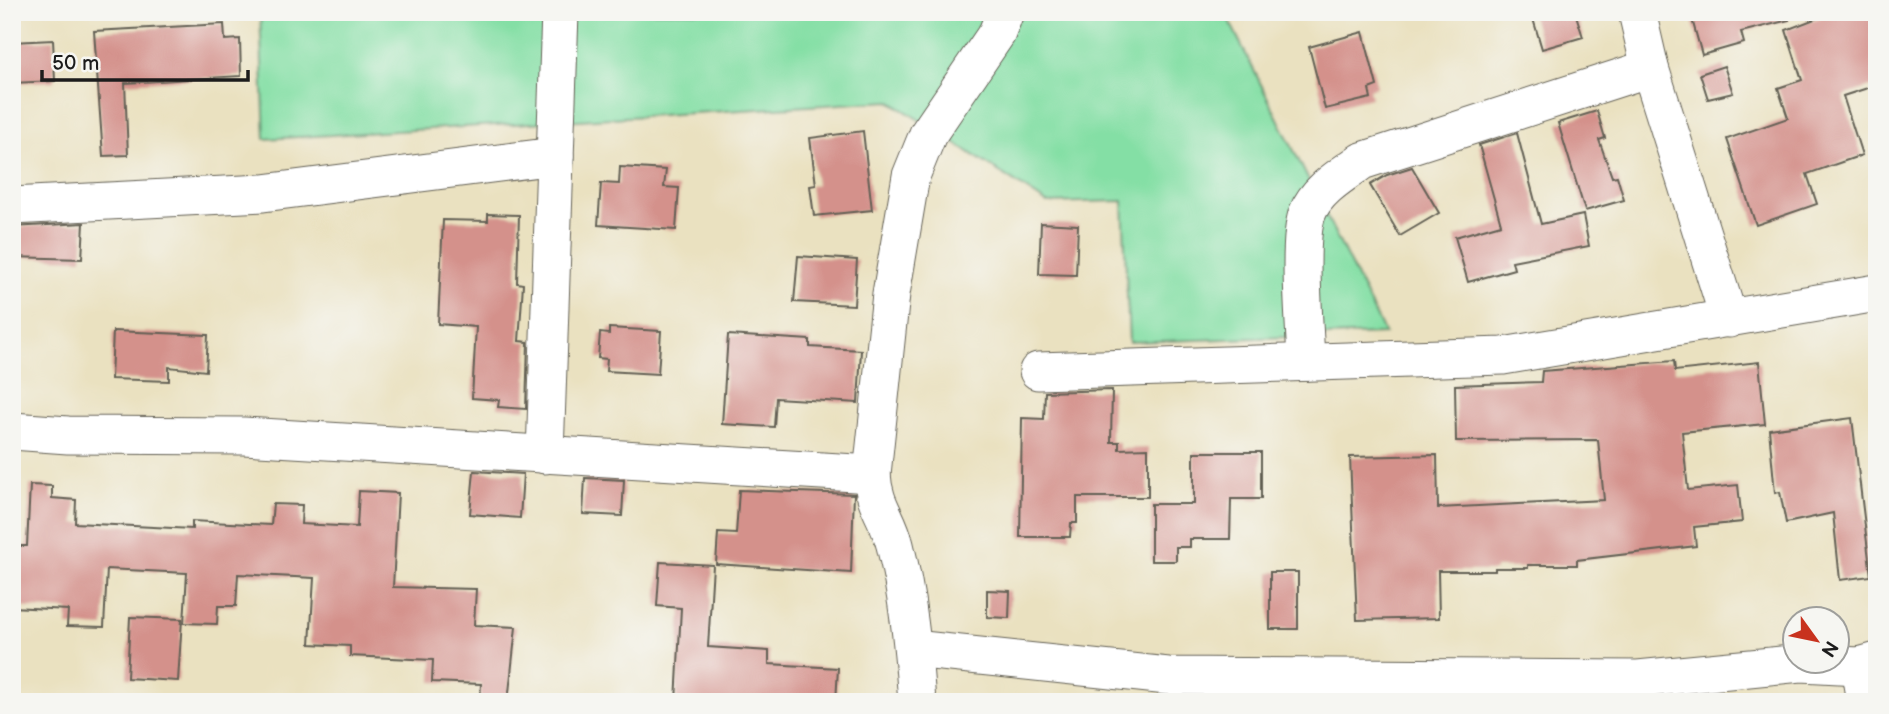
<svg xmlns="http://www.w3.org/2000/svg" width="1889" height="714" font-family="'Balsamiq Sans',sans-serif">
	<rect width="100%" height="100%" fill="#f6f6f2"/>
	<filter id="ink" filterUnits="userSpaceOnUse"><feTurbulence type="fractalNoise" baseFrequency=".0143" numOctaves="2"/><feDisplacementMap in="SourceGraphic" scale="14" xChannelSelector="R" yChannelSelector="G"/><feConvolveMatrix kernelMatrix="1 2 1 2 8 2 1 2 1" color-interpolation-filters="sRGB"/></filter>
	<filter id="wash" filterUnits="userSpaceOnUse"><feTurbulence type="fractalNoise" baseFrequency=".00686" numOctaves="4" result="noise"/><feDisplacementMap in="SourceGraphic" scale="28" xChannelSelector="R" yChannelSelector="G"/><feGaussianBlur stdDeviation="1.57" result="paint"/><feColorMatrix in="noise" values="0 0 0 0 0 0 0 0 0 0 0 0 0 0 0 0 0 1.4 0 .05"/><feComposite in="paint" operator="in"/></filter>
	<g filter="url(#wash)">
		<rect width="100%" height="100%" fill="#eae1c0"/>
		<path fill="#84dfa5" stroke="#507e60" stroke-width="2" d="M260,12H1225L1385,334L1129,342L1123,201L1047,203L890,101L265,139Z"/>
		<g id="blocks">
			<g fill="#d4918b">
				<path d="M1531,12H1575L1583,37L1542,49Z"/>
				<path d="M1690,12H1788L1789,20L1741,32L1744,43L1702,55Z"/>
				<path d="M1833,12H1868L1877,39V85L1843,96L1862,155L1807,174L1817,204L1756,225L1727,139L1788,118L1778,88L1802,80L1786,30Z"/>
				<path d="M224,24L225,40L240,39L241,76L125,83L128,155L103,156L94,31Z"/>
				<path d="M1363,32L1377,86L1369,89L1371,98L1325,109L1309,47Z"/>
				<path d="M53,40L55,81L12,83V42Z"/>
				<path d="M1724,66L1733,93L1708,99L1700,74Z"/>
				<path d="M1597,111L1605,138L1599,140L1612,177L1617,176L1624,200L1585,211L1558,123Z"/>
				<path d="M863,131L872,210L814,216L810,186L816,185L810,138Z"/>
				<path d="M1517,133L1541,224L1583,215L1589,246L1512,261L1514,269L1468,282L1455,237L1501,224L1479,145Z"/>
				<path d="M620,167L666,170L664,187L679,188L676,230L598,225L601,183L619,184Z"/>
				<path d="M1412,167L1439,213L1400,236L1370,185L1387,175Z"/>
				<path d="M488,214L519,215L517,283L523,284L519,341L528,342L526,409L498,407L499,400L472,398L476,327L438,324L443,220L488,221Z"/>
				<path d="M84,223L82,259L12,257V227Z"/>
				<path d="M1041,223L1078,225L1076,275L1039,274Z"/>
				<path d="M798,256L857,260L854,305L794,302Z"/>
				<path d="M609,328L661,331L658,374L606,371L607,359L598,358L600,333L609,334Z"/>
				<path d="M113,331L208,335L206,371L169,367V381L111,379Z"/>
				<path d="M728,335L810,340V347L861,350L858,403L776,398L774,427L722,424Z"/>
				<path d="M1674,361L1675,371L1759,362L1765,424L1682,432L1688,490L1738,485L1742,522L1694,527L1696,546L1577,560V565H1528V568H1495V571H1438L1439,618L1357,620L1350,457L1437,455L1438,508L1604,500L1598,440L1456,441L1455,385L1541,382L1542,371Z"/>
				<path d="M1112,390L1111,442H1119V449L1148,448V497H1077V523H1071L1070,537H1020L1022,418L1044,419L1045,392Z"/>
				<path d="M1852,418L1871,576L1840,580L1833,513L1786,523L1780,492L1775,493L1769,429Z"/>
				<path d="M1194,452H1261V499H1231L1230,539H1190V547H1176V561H1151V504H1194Z"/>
				<path d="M474,471L523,474L520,518L470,514Z"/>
				<path d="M585,478L624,480L622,516L583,514Z"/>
				<path d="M30,485L52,486V498L76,500L75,523L192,529V521L271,525L273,504L302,505L301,524L357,527L359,491L398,493L393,587L476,589L474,625L516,627L508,702H480L481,684L432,682L433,660L350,656V646L310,644L314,578L238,574L236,606H218L217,624L184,623L187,573L107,569L104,627L67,626L68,610L12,607V546H27Z"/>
				<path d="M739,490L854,494L851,573L716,564L718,533L736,534Z"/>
				<path d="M660,562L713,565L708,647L769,651V664L838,668L836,702H676L681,608L657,606Z"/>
				<rect x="1270" y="572" width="28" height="57"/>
				<path d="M987,590L1010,591L1009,618L987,617Z"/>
				<path d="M130,617L182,619L178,681L127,678Z"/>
			</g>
		</g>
	</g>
	<g filter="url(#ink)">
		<use href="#blocks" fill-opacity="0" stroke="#646155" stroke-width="2"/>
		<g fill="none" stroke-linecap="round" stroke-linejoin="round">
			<defs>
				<g id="minor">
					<path d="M1637,12L1650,68L1729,319"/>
					<path d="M12,206L263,193L555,156"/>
					<path d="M1306,362C1305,328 1297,243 1307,214C1316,190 1342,175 1362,161L1650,68"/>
					<path d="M1038,371L1503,356L1877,293"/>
					<path d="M12,431L68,435L244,436L872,474"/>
					<path d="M545,455L560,12"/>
					<path d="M913,649L1168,676L1638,679L1801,663L1859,666L1877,661"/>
					<path d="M1859,666L1865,702"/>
					<path d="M917,702C913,649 908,596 895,545C888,516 874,507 872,474L891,294L911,176L928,134L997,33L1005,12"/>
				</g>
			</defs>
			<use href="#minor" stroke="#646155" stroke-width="39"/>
			<use href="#minor" stroke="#fff" stroke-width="37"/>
		</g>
	</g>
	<rect width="1889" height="714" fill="none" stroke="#f6f6f2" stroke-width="42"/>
	<g transform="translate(1816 640) rotate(123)"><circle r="33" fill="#f6f6f2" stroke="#9f9f9c" stroke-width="2"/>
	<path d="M0-5L12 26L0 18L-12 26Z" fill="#c8321e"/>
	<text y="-10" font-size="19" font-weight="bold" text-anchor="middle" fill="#1c1c1c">N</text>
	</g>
	<path d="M42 70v10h206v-10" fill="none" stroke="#1c1c1c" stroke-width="3.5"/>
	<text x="52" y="70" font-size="21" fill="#1c1c1c" stroke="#f6f6f2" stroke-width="5" paint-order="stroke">50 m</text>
</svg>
